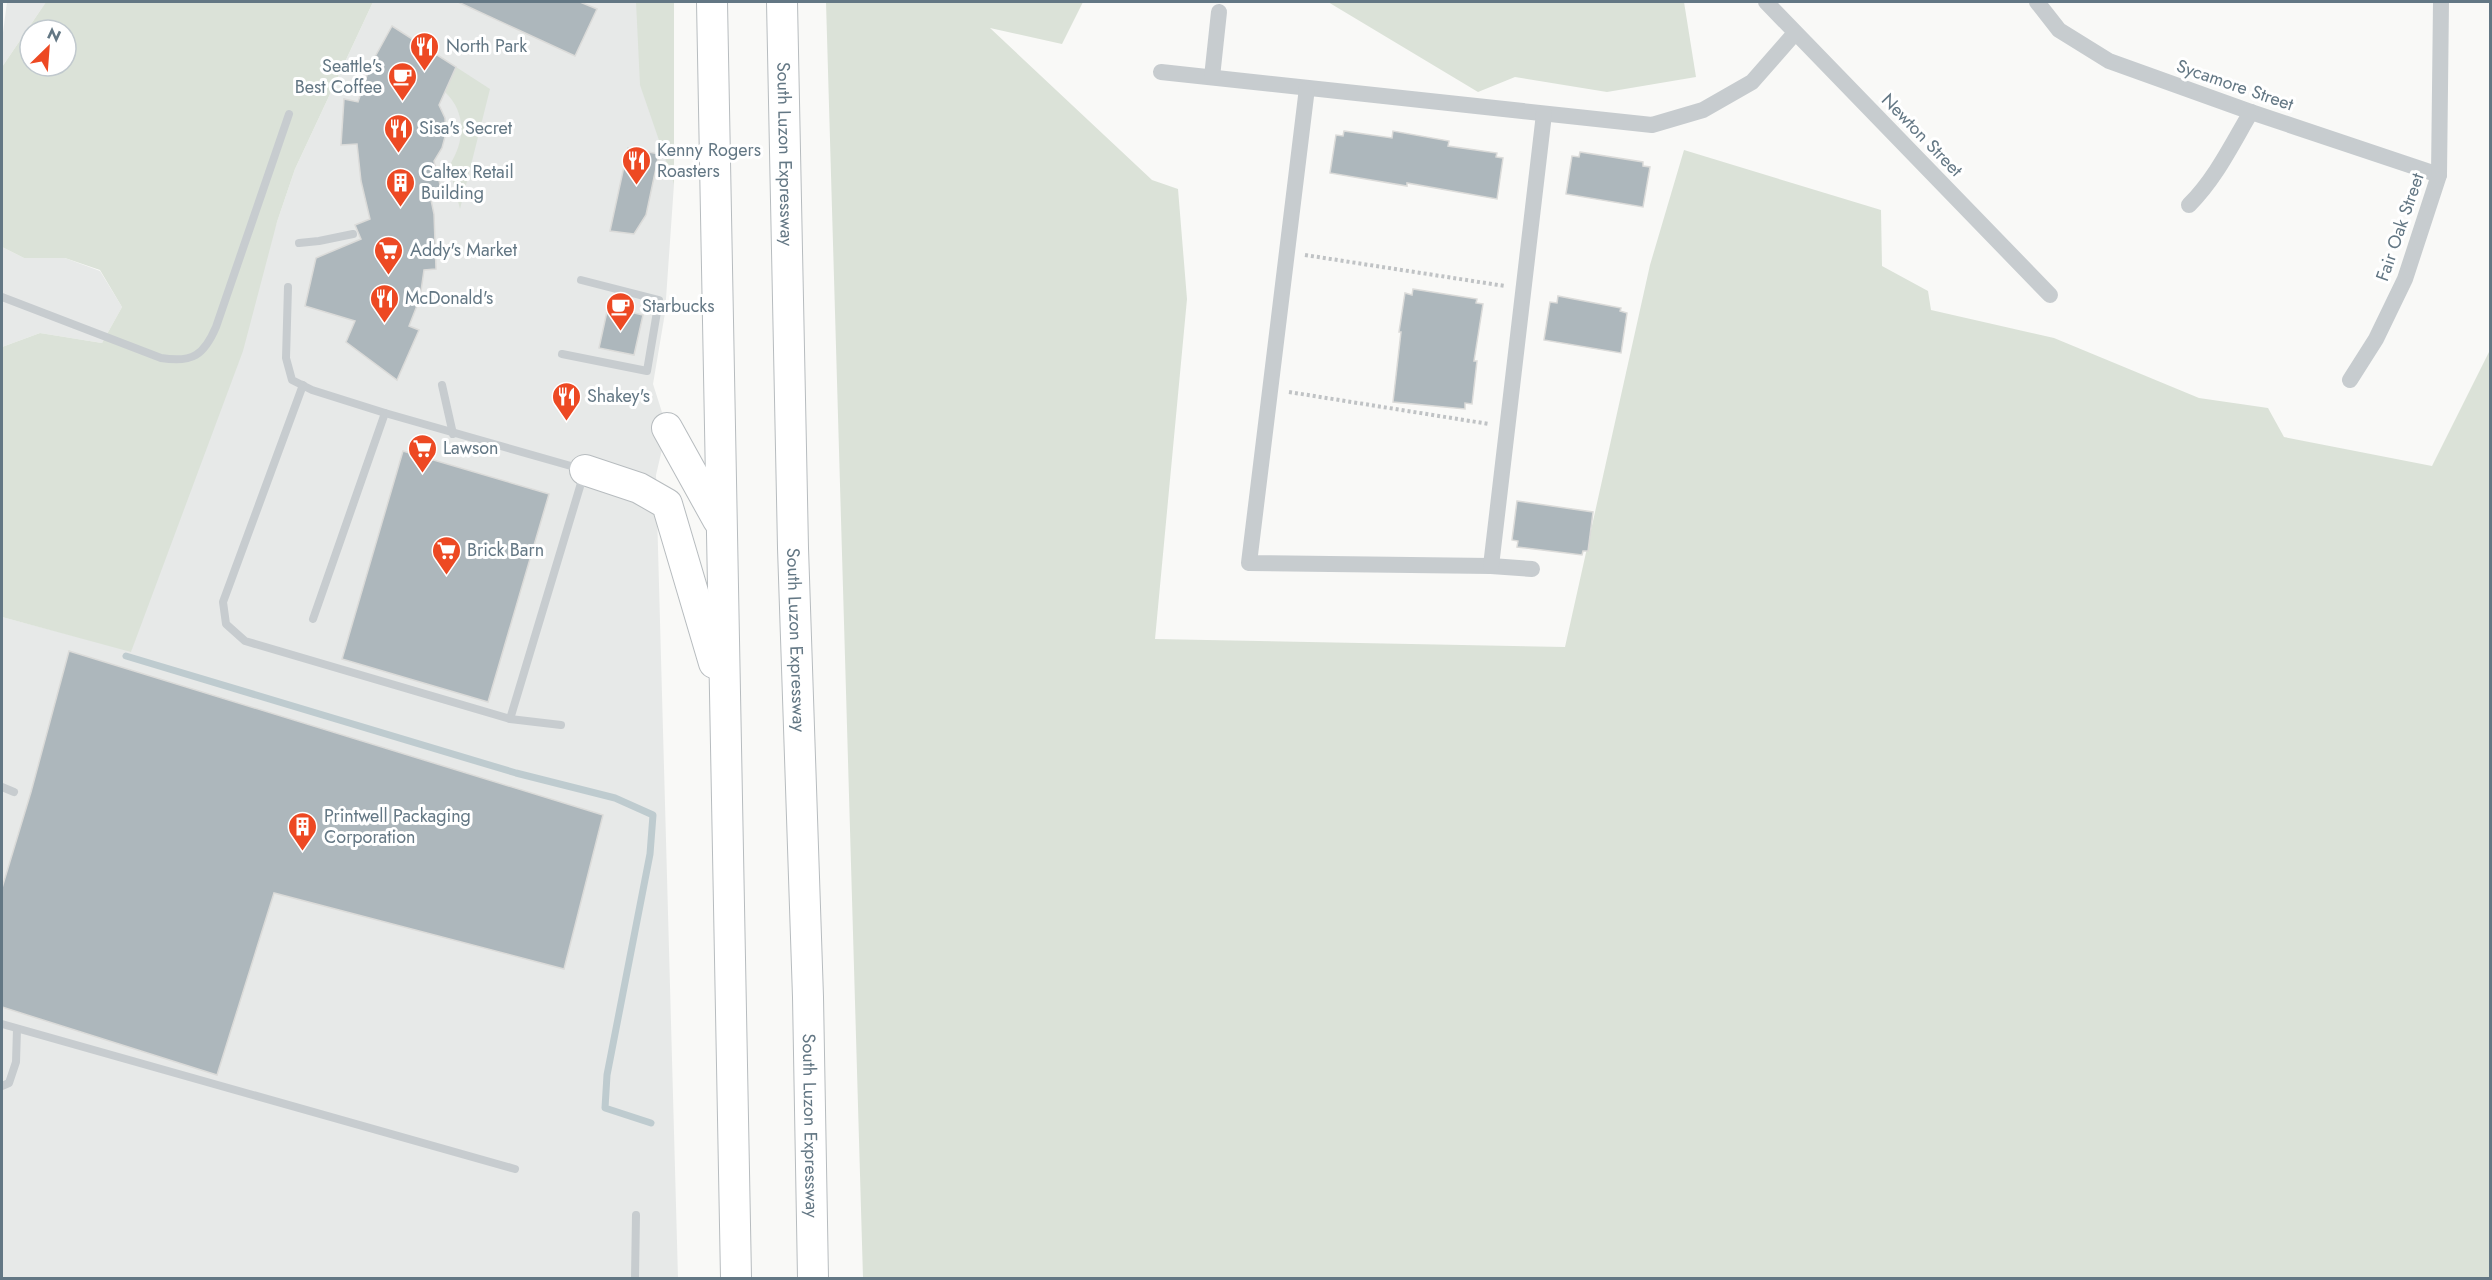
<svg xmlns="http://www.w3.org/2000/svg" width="2492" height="1280" font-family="Jost,sans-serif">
	<rect width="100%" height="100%" fill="#f9f9f7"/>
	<g fill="#e7e9e8">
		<path d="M7,2H46L2,67V40Z"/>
		<path d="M373,2H674V184L665,313L653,384L667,428L656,475L678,1278H2V617L131,651L295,169Z"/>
		<path d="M2,247L24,258H65L100,271L122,307L102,343L40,333L2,347Z"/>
	</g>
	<g fill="#dbe2d8" fill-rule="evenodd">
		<path d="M46,2H373L295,169L277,222L243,351L131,652L2,617V347L40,333L102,343L122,307L100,270L65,258H24L2,247V67ZM30,30H66V66H30Z"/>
		<path d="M636,2H674V184L640,85Z"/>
		<path d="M826,2H1083L1062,44L990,28L1152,180L1178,189L1187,299L1155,639L1565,647L1650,265L1684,150L1881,210L1882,266L1928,291L1931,310L2054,338L2199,398L2268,408L2284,437L2432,466L2490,350V1278H863Z"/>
		<path d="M1328,2H1684L1696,77L1607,92L1515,77L1478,92Z"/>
		<path d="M456,67L490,89L460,209L449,166C465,142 467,113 445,92Z"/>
	</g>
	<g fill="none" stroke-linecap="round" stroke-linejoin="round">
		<path stroke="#becbcf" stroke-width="7" d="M126,656L516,773L615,798L653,815L650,854L607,1075L605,1108L651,1123"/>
	</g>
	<g fill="#adb7bc" stroke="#dbdbd9" stroke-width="1.5">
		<path d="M458,2H580L597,9L575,56Z"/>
		<path d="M392,26L456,67L439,105L445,118L446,133L442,148L434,161L443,196L431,200L434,214L436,269L424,270L420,298L409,326L419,330L397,380L346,342L355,321L305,306L316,258L361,239L355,225L370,219L361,181L357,144L341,145L344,99L358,102L370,66Z"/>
		<path d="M1344,131L1392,138L1393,131L1449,141L1448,146L1497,153L1496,157L1503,158L1497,199L1407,183V186L1330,173L1336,135L1343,136Z"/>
		<path d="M628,148L659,154L646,215L634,234L610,231Z"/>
		<path d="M1580,152L1643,162V166L1650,167L1643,207L1566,194L1572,156L1579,157Z"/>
		<path d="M1413,289L1477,299L1476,303L1483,304L1474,361H1477L1472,404L1465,403V409L1393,402L1401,332H1399L1405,293L1412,295Z"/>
		<path d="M1558,296L1621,308L1620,311L1627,313L1621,353L1544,340L1550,302L1557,303Z"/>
		<path d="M608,307L643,315L634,355L599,348Z"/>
		<path d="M403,451L549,494L488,702L342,659Z"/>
		<path d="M1517,501L1593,512L1588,551H1583L1582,555L1517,547L1518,541L1512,540Z"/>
		<path d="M69,651L603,815L564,969L274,893L217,1075L2,1007V888L31,792Z"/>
	</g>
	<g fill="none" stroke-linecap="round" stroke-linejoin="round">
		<defs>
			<g id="motorway">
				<path d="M712,2L736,1278"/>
				<path id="s1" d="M782,2L793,548L808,997L813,1278"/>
				<path d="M667,428L718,520"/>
				<path d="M585,470L639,488L667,504L714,663"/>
			</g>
		</defs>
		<use href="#motorway" stroke="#b7bcbf" stroke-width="32"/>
		<g stroke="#c0c3c5" stroke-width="4" stroke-dasharray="3 3" stroke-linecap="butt">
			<path d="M1305,255L1505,286"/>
			<path d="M1289,392L1489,424"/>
		</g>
		<g stroke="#c7cccf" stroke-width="8">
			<path d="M299,243L319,241L353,234"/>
			<path d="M288,287L286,358L292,380L312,390L385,413L585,470L510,719"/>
			<path d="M2,297L161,358C193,363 204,355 216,327L289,114"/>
			<path d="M562,354L647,371L659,300L581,280"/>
			<path d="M303,385L223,602L226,624L245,641L510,719L561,725"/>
			<path d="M442,385L453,434"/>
			<path d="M313,619L385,413"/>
			<path d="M2,787L14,792"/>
			<path d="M2,1024L515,1169"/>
			<path d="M2,1086L9,1083L16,1062L17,1029"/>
			<path d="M635,1278L636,1215"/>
		</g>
		<g stroke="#c7cccf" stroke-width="16">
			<path d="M1766,2L2050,295"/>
			<path d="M2037,2L2059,30L2109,61L2251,112L2439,175"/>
			<path d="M1161,72L1652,125L1703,110L1752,82L1795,33"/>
			<path d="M1212,77L1219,12"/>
			<path d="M1307,88L1249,563L1491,566L1532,569"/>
			<path d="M2189,205C2216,178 2232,144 2251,112"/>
			<path d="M2350,380L2376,339L2405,279L2439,175L2441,2"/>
			<path d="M1491,566L1544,114"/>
		</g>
		<use href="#motorway" stroke="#fff" stroke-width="30"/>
	</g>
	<defs>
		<symbol id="restaurant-pin" viewBox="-11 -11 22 30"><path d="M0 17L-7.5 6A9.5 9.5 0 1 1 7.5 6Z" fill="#ed4923" stroke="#fff"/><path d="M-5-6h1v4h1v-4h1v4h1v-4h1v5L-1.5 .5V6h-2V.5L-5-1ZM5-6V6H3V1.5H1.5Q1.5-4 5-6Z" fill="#fff"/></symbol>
		<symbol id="cafe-pin" viewBox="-11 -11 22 30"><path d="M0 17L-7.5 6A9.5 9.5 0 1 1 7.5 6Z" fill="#ed4923" stroke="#fff"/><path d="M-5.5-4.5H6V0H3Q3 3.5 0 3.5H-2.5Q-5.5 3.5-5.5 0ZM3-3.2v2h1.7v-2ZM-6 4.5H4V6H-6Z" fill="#fff"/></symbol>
		<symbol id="building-pin" viewBox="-11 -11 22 30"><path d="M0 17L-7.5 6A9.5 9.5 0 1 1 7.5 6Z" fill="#ed4923" stroke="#fff"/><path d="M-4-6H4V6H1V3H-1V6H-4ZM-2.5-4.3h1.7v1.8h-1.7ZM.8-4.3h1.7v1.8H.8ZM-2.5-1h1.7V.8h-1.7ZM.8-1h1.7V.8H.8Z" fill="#fff"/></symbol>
		<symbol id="supermarket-pin" viewBox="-11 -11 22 30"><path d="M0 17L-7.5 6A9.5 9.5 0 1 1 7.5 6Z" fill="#ed4923" stroke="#fff"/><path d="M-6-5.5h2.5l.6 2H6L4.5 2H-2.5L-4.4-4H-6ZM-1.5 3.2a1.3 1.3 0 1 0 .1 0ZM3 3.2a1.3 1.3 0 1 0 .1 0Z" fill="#fff"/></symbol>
	</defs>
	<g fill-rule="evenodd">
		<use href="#restaurant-pin" x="408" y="30" width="33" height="45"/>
		<use href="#cafe-pin" x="386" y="60" width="33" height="45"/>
		<use href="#restaurant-pin" x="382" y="112" width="33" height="45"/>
		<use href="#restaurant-pin" x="620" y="144" width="33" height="45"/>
		<use href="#building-pin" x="384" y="166" width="33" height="45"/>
		<use href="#supermarket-pin" x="372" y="234" width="33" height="45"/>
		<use href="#restaurant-pin" x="368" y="282" width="33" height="45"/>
		<use href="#cafe-pin" x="604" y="290" width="33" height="45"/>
		<use href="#restaurant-pin" x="550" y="380" width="33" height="45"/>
		<use href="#supermarket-pin" x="406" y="432" width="33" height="45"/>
		<use href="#supermarket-pin" x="430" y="534" width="33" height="45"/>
		<use href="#building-pin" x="286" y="810" width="33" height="45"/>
	</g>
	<g text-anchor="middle" stroke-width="6" stroke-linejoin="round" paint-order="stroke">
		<g font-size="18" fill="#637784" stroke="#fff" text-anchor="start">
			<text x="446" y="52">North Park</text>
			<text x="382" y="72" text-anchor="end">Seattle's<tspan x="382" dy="21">Best Coffee</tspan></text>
			<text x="419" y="134">Sisa's Secret</text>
			<text x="657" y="156">Kenny Rogers<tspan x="657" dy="21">Roasters</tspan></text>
			<text x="421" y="178">Caltex Retail<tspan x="421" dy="21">Building</tspan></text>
			<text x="410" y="256">Addy's Market</text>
			<text x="405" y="304">McDonald's</text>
			<text x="642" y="312">Starbucks</text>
			<text x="587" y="402">Shakey's</text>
			<text x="443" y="454">Lawson</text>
			<text x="467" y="556">Brick Barn</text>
			<text x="324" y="822">Printwell Packaging<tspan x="324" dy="21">Corporation</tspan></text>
		</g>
		<g font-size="18" fill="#637784" stroke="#fff">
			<text transform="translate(2235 85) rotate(19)" y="6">Sycamore Street</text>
			<text transform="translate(1922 135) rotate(46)" y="6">Newton Street</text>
			<text dy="6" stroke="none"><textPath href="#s1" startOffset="152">South Luzon Expressway</textPath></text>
			<text transform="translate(2400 227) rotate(-71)" y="6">Fair Oak Street</text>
			<text dy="6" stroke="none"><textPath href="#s1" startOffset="638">South Luzon Expressway</textPath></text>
			<text dy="6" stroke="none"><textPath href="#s1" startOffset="1124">South Luzon Expressway</textPath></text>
		</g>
	</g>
	<rect width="2492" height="1280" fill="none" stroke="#637784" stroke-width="6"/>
	<g transform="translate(48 48) rotate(25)"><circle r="28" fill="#ffffff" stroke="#c1c9ce" stroke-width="1.5"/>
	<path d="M0-4.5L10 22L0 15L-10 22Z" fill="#ed4923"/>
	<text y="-9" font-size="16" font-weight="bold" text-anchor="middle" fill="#637784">N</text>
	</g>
</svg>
